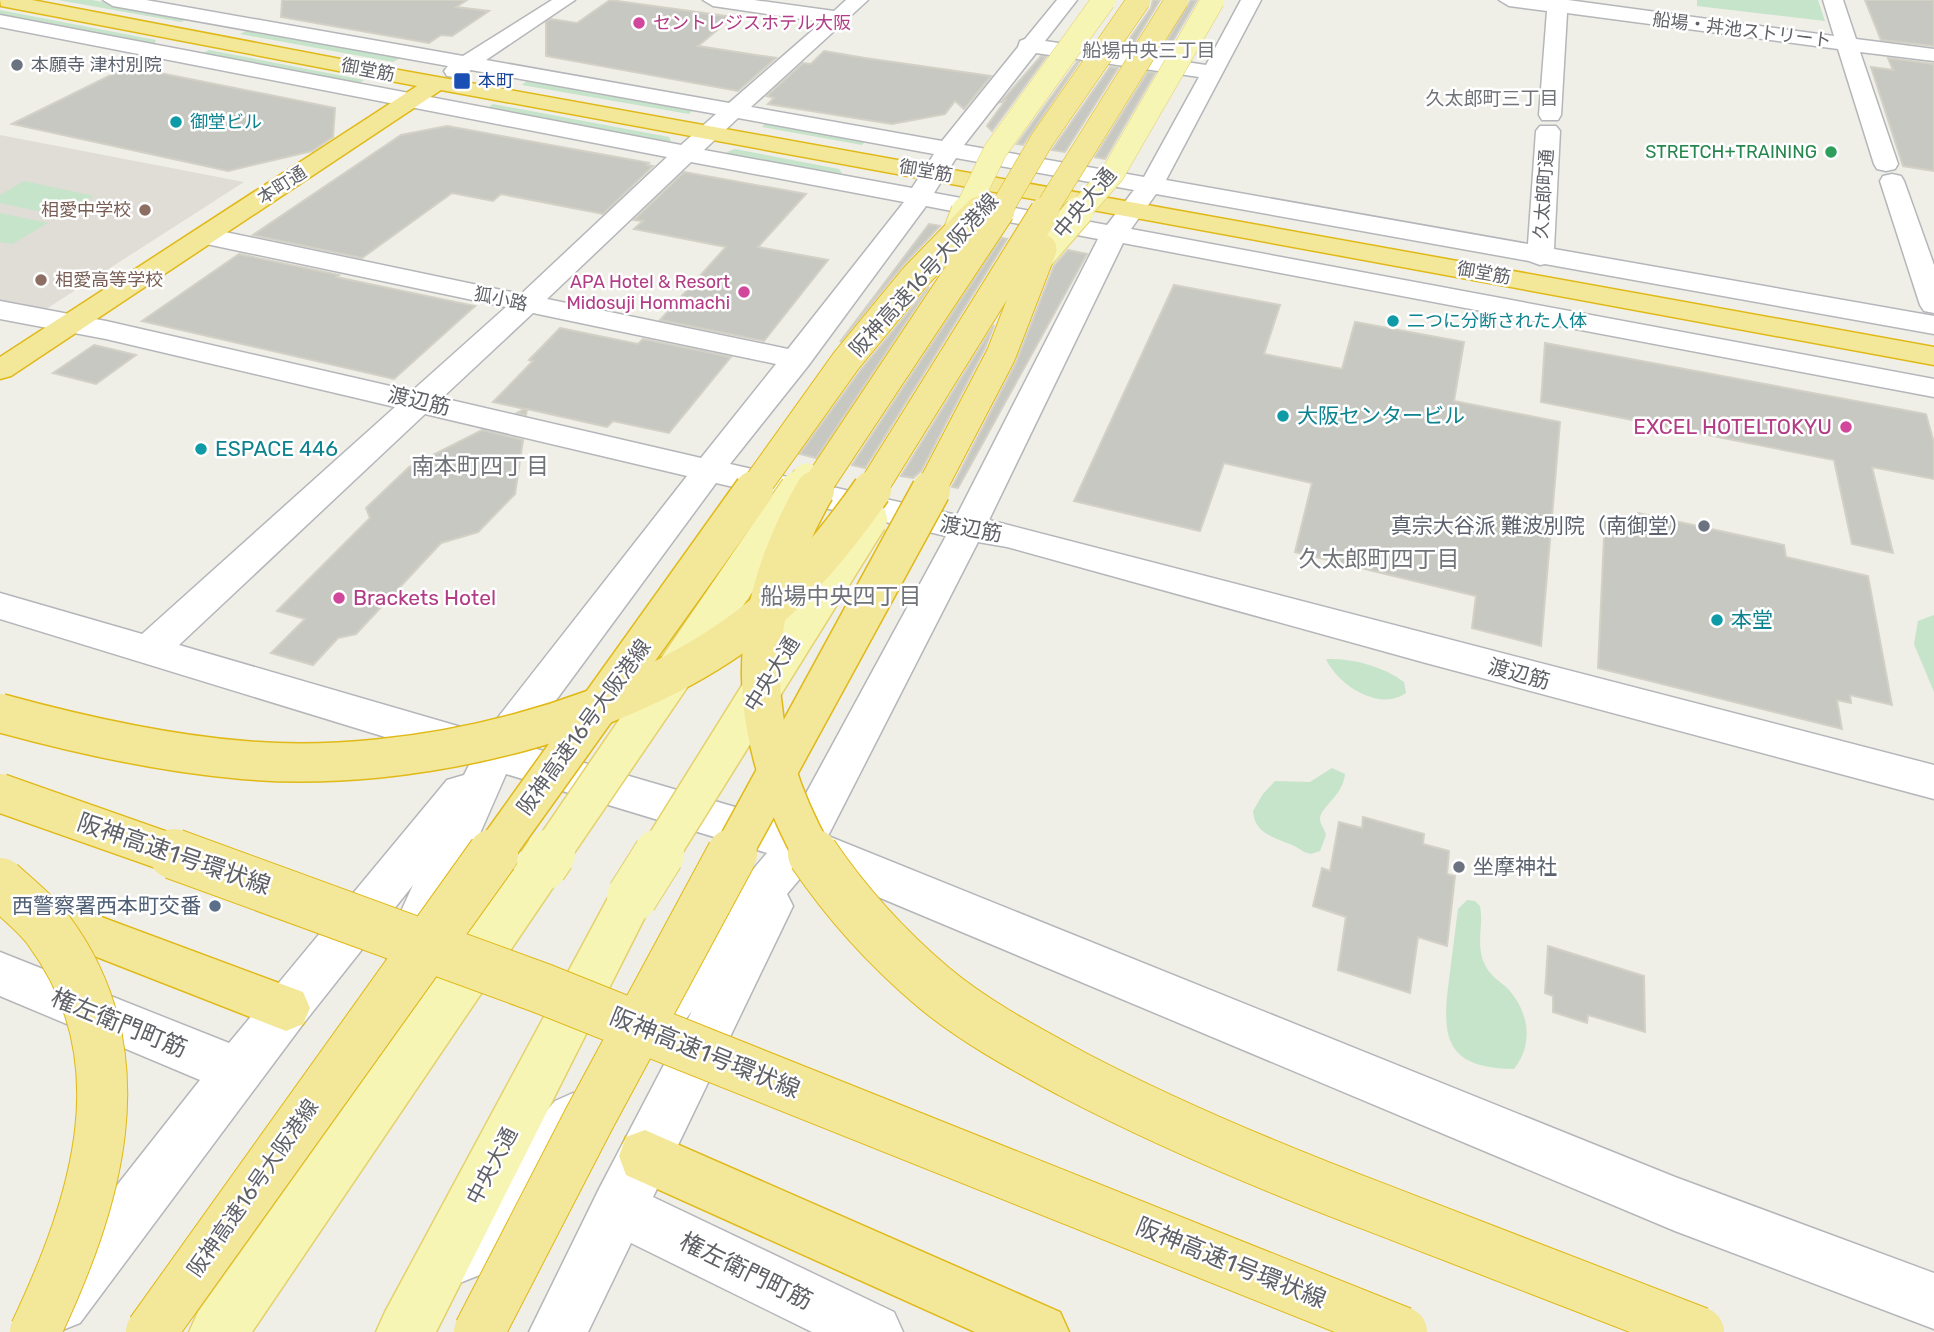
<svg xmlns="http://www.w3.org/2000/svg" width="1934" height="1332" font-family="Rubik,'Noto Sans JP',sans-serif">
	<rect width="100%" height="100%" fill="#efeee7"/>
	<path fill="#dfddd6" d="M0,135L244,182L43,311L0,302Z"/>
	<g fill="#c6e4ca">
		<path d="M58,0H92L190,18L181,22Z"/>
		<path d="M1697,0H1818L1825,21L1697,6Z"/>
		<path d="M0,10L156,40L155,43L145,45L0,17Z"/>
		<path d="M250,29L402,57L393,62L240,34Z"/>
		<path d="M209,50L364,80L355,86L199,55Z"/>
		<path d="M529,79L694,109L689,114L522,85Z"/>
		<path d="M493,104L669,137L671,141L662,143L485,110Z"/>
		<path d="M767,122L867,139L862,145L762,127Z"/>
		<path d="M735,149L839,169L842,173L833,175L728,156L727,152Z"/>
		<path d="M24,181L94,196L61,216L0,203V195Z"/>
		<path d="M0,213L48,223L12,244L0,242Z"/>
		<path d="M1934,615V692L1914,644L1918,621Z"/>
		<path d="M1326,659C1352,658 1383,666 1404,682L1406,693C1379,712 1338,685 1326,659Z"/>
		<path d="M1332,768L1345,774C1343,796 1320,807 1320,819C1320,824 1325,830 1326,835L1320,851L1311,854L1304,852C1285,837 1255,840 1253,811L1263,794L1275,781L1310,782Z"/>
		<path d="M1467,900L1475,901L1480,906C1484,926 1475,945 1485,965C1490,976 1500,981 1508,989C1529,1012 1534,1044 1514,1069C1446,1068 1441,1039 1449,980C1452,956 1455,932 1458,909Z"/>
	</g>
	<g fill="#c8c8c2" stroke="#d3d1c6" stroke-width="2">
		<path d="M282,0H467L456,7L489,11L452,36L441,35L429,43L281,17Z"/>
		<path d="M610,0L733,17L698,46L776,58L738,91L546,56V22L551,19L577,23Z"/>
		<path d="M1153,0H1160L1129,51L1122,50L1151,8Z"/>
		<path d="M1191,0H1197L1164,56L1159,55Z"/>
		<path d="M1865,0H1934V46L1881,40Z"/>
		<path d="M824,51L865,58L991,76L964,109L955,101L945,114L892,124L768,104L774,98L767,96L803,63L811,64Z"/>
		<path d="M1041,56L1046,57L992,131L987,126L1005,101L1001,102Z"/>
		<path d="M1888,58L1934,64V171L1903,166L1871,67L1893,70Z"/>
		<path d="M1077,62H1079L1023,145L1017,144Z"/>
		<path d="M1110,67L1118,68L1065,152L1052,150Z"/>
		<path d="M140,69L335,108L333,137L312,151L228,171L12,124L117,72Z"/>
		<path d="M1148,72L1155,73L1105,159L1095,157Z"/>
		<path d="M447,126L649,163L647,165L653,166L603,214L501,194L493,201L452,193L362,258L253,235L401,135Z"/>
		<path d="M684,172L806,194L758,247L828,260L764,341L660,320L726,247L634,229L643,221L634,220Z"/>
		<path d="M929,224L940,226L902,266L840,342Z"/>
		<path d="M1002,238L1007,239L865,468L852,465Z"/>
		<path d="M1068,250L1087,254L958,488L952,487L1016,363L1054,266Z"/>
		<path d="M239,254L339,275L336,277L475,306L394,379L142,321Z"/>
		<path d="M1174,285L1280,305L1264,354L1342,369L1355,322L1464,342L1454,401L1560,422L1541,646L1472,628L1476,596L1295,552L1312,483L1224,463L1200,531L1074,501Z"/>
		<path d="M929,287L816,458L800,454L860,371Z"/>
		<path d="M994,325L985,348L921,471L913,478L901,476Z"/>
		<path d="M560,328L638,344L643,339L731,357L669,433L613,421L607,427L527,409L526,415L517,413L525,409L493,402L533,361L529,360Z"/>
		<path d="M1545,343L1926,414L1934,443V479L1872,467L1893,553L1852,544L1834,460L1541,402Z"/>
		<path d="M94,345L136,355L96,384L53,373Z"/>
		<path d="M482,430L523,440L515,494L478,532L441,543L356,634L338,638L313,665L271,653L305,619L277,611L370,518L366,508L409,467Z"/>
		<path d="M1638,513L1784,545L1786,557L1868,576L1892,705L1850,695L1851,703L1837,700L1842,729L1598,668L1605,517L1638,524Z"/>
		<path d="M1363,817L1424,834L1423,844L1449,851L1447,874L1455,876L1447,946L1418,937L1410,993L1338,970L1346,917L1313,906L1322,868L1330,871L1339,822L1362,828Z"/>
		<path d="M1548,946L1644,976L1645,1032L1588,1015L1587,1023L1553,1012V996L1545,993Z"/>
	</g>
	<g fill="none" stroke-linecap="round" stroke-linejoin="round">
		<defs>
			<g id="minor">
				<path d="M103,0H146L463,56L552,0H575L486,60L729,103L822,22L713,6L703,0H754L834,11L846,0H868L751,107L942,141L1018,47L1020,41L1025,39L1057,0H1077L1045,41L1206,65L1241,0H1261L1166,180L1528,244L1536,131L1540,126H1556L1560,131L1554,249L1934,316V334L1545,264L1540,265L1529,261L1156,194L1131,229L1934,379V397L1123,243L989,520L1934,765V799L1426,663L1007,547L978,542L828,836L1675,1177L1934,1273V1329L1675,1231L809,868L787,894L793,906L653,1197L894,1312L903,1332H812L631,1243L588,1332H529L599,1189L692,1011L682,1024L665,1031L648,1024L641,1008L648,992L767,853L506,774L422,966L406,972L390,966L383,951L413,885L303,1024L80,1323L60,1331L40,1323L32,1303L40,1283L200,1080L0,996V952L229,1043L447,780L464,775L470,763L0,619V593L142,634L395,407L106,339L0,319V301L106,321L412,391L506,307L197,242L193,236L197,230L206,228L521,294L667,157L0,27V15L681,145L716,114L471,70L455,77L447,76L444,71L448,66L113,6ZM1036,53L1199,77L1144,177L964,145ZM738,118L934,154L912,188L704,150ZM956,158L1134,190L1107,225L934,193ZM691,162L904,202L788,349L547,299ZM926,206L1098,239L957,515L730,464L808,366ZM533,313L776,364L701,458L442,398ZM425,414L687,476L485,734L179,645ZM716,483L946,536L790,823L523,745Z"/>
				<path d="M1499,0H1568L1834,36L1823,0H1843L1856,39L1934,49V61L1860,52L1898,164L1895,169L1886,171L1877,169L1874,164L1838,49L1567,13L1561,115L1558,120H1542L1539,115L1547,11L1509,6Z"/>
				<path d="M1892,174L1901,176L1904,181L1934,265V313L1924,311L1920,305L1880,181L1883,176Z"/>
				<path d="M573,1093L591,1101L599,1119L591,1137L482,1274L462,1282L442,1274L434,1254L442,1234L555,1101Z"/>
			</g>
			<g id="major">
				<path d="M542,847L558,852L564,866L558,880L252,1332H189L198,1312L526,852Z"/>
				<path d="M632,877L648,883L655,897L436,1332H376L385,1312L616,883Z"/>
			</g>
			<g id="highway">
				<path d="M0,0H32L382,67L1934,347V365L441,90L11,376L0,379V357L417,86L1,6Z"/>
				<path d="M26,889L303,992L310,1008L303,1024L286,1031L10,923L3,909L10,895Z"/>
				<path d="M645,1130L1060,1312L1069,1332H975L626,1175L619,1156L626,1137Z"/>
			</g>
		</defs>
		<use href="#minor" stroke="#b4b6ba" stroke-width="3"/>
		<use href="#major" stroke="#e4d16b" stroke-width="3"/>
		<use href="#highway" stroke="#e0b916" stroke-width="3"/>
		<use href="#minor" fill="#fff" fill-rule="evenodd"/>
		<use href="#major" fill="#f7f5b4" fill-rule="evenodd"/>
		<use href="#highway" fill="#f3e79a" fill-rule="evenodd"/>
		<defs>
			<g id="major-bridge-far3">
				<path d="M965,213L995,151L1104,0"/>
				<path d="M1078,213L1113,173L1213,0"/>
			</g>
			<g id="major-bridge-far2">
				<path d="M951,250L966,211"/>
				<path d="M1020,279L1079,211"/>
				<path d="M798,491L807,478"/>
			</g>
			<g id="major-bridge-far1">
				<path d="M549,856L799,490"/>
				<path d="M658,856L868,519"/>
			</g>
			<g id="major-bridge">
				<path d="M542,866L550,854"/>
				<path d="M632,897L659,854"/>
			</g>
			<g id="highway-bridge-far3">
				<path d="M977,213L983,207"/>
				<path d="M999,213L1042,140L1139,0"/>
				<path d="M1044,213L1177,0"/>
			</g>
			<g id="highway-bridge-far2">
				<path d="M753,491L846,361L915,277L979,211"/>
				<path d="M814,491L1000,211"/>
				<path d="M871,491L1045,211"/>
				<path d="M930,491L1001,355L1042,249"/>
			</g>
			<g id="highway-bridge-far1">
				<path d="M0,713C80,735 160,753 243,760C412,775 639,721 769,609C809,575 842,533 872,490"/>
				<path d="M0,793L179,856"/>
				<path d="M492,856L754,490"/>
				<path d="M731,856L931,490"/>
				<path d="M814,856C743,729 743,616 815,490"/>
			</g>
			<g id="highway-bridge">
				<path d="M174,854L541,988L1402,1332"/>
				<path d="M813,854C847,904 887,948 933,987C975,1022 1024,1048 1072,1074C1173,1127 1277,1170 1383,1210C1488,1251 1594,1291 1699,1332"/>
				<path d="M0,883C16,898 36,913 49,931C143,1058 96,1203 35,1332"/>
				<path d="M151,1332L493,854"/>
				<path d="M479,1332L589,1119L732,854"/>
			</g>
		</defs>
		<use href="#major-bridge-far3" stroke="#e4d16b" stroke-width="24" stroke-linecap="butt"/>
		<use href="#major-bridge-far2" stroke="#e4d16b" stroke-width="31" stroke-linecap="butt"/>
		<use href="#major-bridge-far1" stroke="#e4d16b" stroke-width="41" stroke-linecap="butt"/>
		<use href="#major-bridge" stroke="#e4d16b" stroke-width="52" stroke-linecap="butt"/>
		<use href="#highway-bridge-far3" stroke="#e0b916" stroke-width="24" stroke-linecap="butt"/>
		<use href="#highway-bridge-far2" stroke="#e0b916" stroke-width="31" stroke-linecap="butt"/>
		<use href="#highway-bridge-far1" stroke="#e0b916" stroke-width="41" stroke-linecap="butt"/>
		<use href="#highway-bridge" stroke="#e0b916" stroke-width="52" stroke-linecap="butt"/>
		<use href="#major-bridge-far3" stroke="#f7f5b4" stroke-width="23"/>
		<use href="#major-bridge-far2" stroke="#f7f5b4" stroke-width="29"/>
		<use href="#major-bridge-far1" stroke="#f7f5b4" stroke-width="38"/>
		<use href="#major-bridge" stroke="#f7f5b4" stroke-width="50"/>
		<use href="#highway-bridge-far3" stroke="#f3e79a" stroke-width="23"/>
		<use href="#highway-bridge-far2" stroke="#f3e79a" stroke-width="29"/>
		<use href="#highway-bridge-far1" stroke="#f3e79a" stroke-width="38"/>
		<use href="#highway-bridge" stroke="#f3e79a" stroke-width="50"/>
	</g>
	<g fill="#d1479c" stroke="#fff" stroke-width="2.5">
		<circle cx="639" cy="23" r="7"/>
		<circle cx="744" cy="292" r="7"/>
		<circle cx="1846" cy="427" r="7"/>
		<circle cx="339" cy="598" r="7"/>
	</g>
	<g fill="#6b7280" stroke="#fff" stroke-width="2.5">
		<circle cx="17" cy="65" r="7"/>
		<circle cx="1704" cy="526" r="7"/>
		<circle cx="1459" cy="867" r="7"/>
	</g>
	<rect fill="#1a4fb4" stroke="#fff" stroke-width="2.5" x="453" y="72" width="18" height="18" rx="3.5"/>
	<g fill="#0f9aa8" stroke="#fff" stroke-width="2.5">
		<circle cx="176" cy="122" r="7"/>
		<circle cx="1393" cy="321" r="7"/>
		<circle cx="1283" cy="416" r="7"/>
		<circle cx="201" cy="449" r="7"/>
		<circle cx="1717" cy="620" r="7"/>
	</g>
	<circle fill="#2e9e5b" stroke="#fff" stroke-width="2.5" cx="1831" cy="152" r="7"/>
	<g fill="#8d6e63" stroke="#fff" stroke-width="2.5">
		<circle cx="145" cy="210" r="7"/>
		<circle cx="41" cy="280" r="7"/>
	</g>
	<circle fill="#5c6f8a" stroke="#fff" stroke-width="2.5" cx="215" cy="906" r="7"/>
	<g text-anchor="middle" stroke-width="5" stroke-linejoin="round" paint-order="stroke">
		<g font-size="18" fill="#b23c85" stroke="#fff" text-anchor="start">
			<text x="653" y="29">セントレジスホテル大阪</text>
			<text x="730" y="288" text-anchor="end">APA Hotel &amp; Resort<tspan x="730" dy="21">Midosuji Hommachi</tspan></text>
		</g>
		<g font-size="18" fill="#5f6166" stroke="#fff">
			<text transform="translate(1742 30) rotate(7)" y="6">船場・丼池ストリート</text>
			<text transform="translate(368 70) rotate(11)" y="6">御堂筋</text>
			<text transform="translate(926 171) rotate(10)" y="6">御堂筋</text>
			<text transform="translate(282 185) rotate(-33)" y="6">本町通</text>
			<text transform="translate(1544 194) rotate(-86)" y="6">久太郎町通</text>
			<text transform="translate(1484 273) rotate(10)" y="6">御堂筋</text>
			<text transform="translate(501 299) rotate(12)" y="6">狐小路</text>
		</g>
		<g font-size="18" fill="#5b616d" stroke="#fff" text-anchor="start">
			<text x="31" y="71">本願寺 津村別院</text>
		</g>
		<g font-size="18" fill="#164399" stroke="#fff" text-anchor="start">
			<text x="478" y="87">本町</text>
		</g>
		<g font-size="18" fill="#0d838f" stroke="#fff" text-anchor="start">
			<text x="190" y="128">御堂ビル</text>
			<text x="1407" y="327">二つに分断された人体</text>
		</g>
		<g font-size="18" fill="#27864d" stroke="#fff" text-anchor="end">
			<text x="1817" y="158">STRETCH+TRAINING</text>
		</g>
		<g font-size="18" fill="#785e54" stroke="#fff" text-anchor="end">
			<text x="131" y="216">相愛中学校</text>
			<text x="55" y="286" text-anchor="start">相愛高等学校</text>
		</g>
		<g font-size="19" fill="#707378" stroke="#fff">
			<text x="1149" y="57">船場中央三丁目</text>
			<text x="1492" y="105">久太郎町三丁目</text>
		</g>
		<g font-size="21" fill="#5f6166" stroke="#fff">
			<text transform="translate(1085 203) rotate(-50)" y="7">中央大通</text>
			<text transform="translate(924 275) rotate(-48)" y="7">阪神高速16号大阪港線</text>
			<text transform="translate(419 401) rotate(13)" y="7">渡辺筋</text>
			<text transform="translate(971 529) rotate(10)" y="7">渡辺筋</text>
			<text transform="translate(772 674) rotate(-58)" y="7">中央大通</text>
			<text transform="translate(1519 674) rotate(15)" y="7">渡辺筋</text>
			<text transform="translate(584 727) rotate(-54)" y="7">阪神高速16号大阪港線</text>
			<text transform="translate(492 1166) rotate(-62)" y="7">中央大通</text>
			<text transform="translate(253 1188) rotate(-55)" y="7">阪神高速16号大阪港線</text>
		</g>
		<g font-size="21" fill="#0d838f" stroke="#fff" text-anchor="start">
			<text x="1297" y="423">大阪センタービル</text>
			<text x="215" y="456">ESPACE 446</text>
			<text x="1731" y="627">本堂</text>
		</g>
		<g font-size="21" fill="#b23c85" stroke="#fff" text-anchor="end">
			<text x="1832" y="434">EXCEL HOTELTOKYU</text>
			<text x="353" y="605" text-anchor="start">Brackets Hotel</text>
		</g>
		<g font-size="21" fill="#5b616d" stroke="#fff" text-anchor="end">
			<text x="1690" y="533">真宗大谷派 難波別院（南御堂）</text>
			<text x="1473" y="874" text-anchor="start">坐摩神社</text>
		</g>
		<g font-size="21" fill="#4e5e75" stroke="#fff" text-anchor="end">
			<text x="201" y="913">西警察署西本町交番</text>
		</g>
		<g font-size="23" fill="#707378" stroke="#fff">
			<text x="480" y="474">南本町四丁目</text>
			<text x="1379" y="567">久太郎町四丁目</text>
			<text x="841" y="604">船場中央四丁目</text>
		</g>
		<g font-size="24" fill="#5f6166" stroke="#fff">
			<text transform="translate(174 854) rotate(19)" y="8">阪神高速1号環状線</text>
			<text transform="translate(119 1023) rotate(22)" y="8">権左衛門町筋</text>
			<text transform="translate(705 1053) rotate(22)" y="8">阪神高速1号環状線</text>
			<text transform="translate(1231 1263) rotate(22)" y="8">阪神高速1号環状線</text>
			<text transform="translate(746 1271) rotate(26)" y="8">権左衛門町筋</text>
		</g>
	</g>
</svg>
